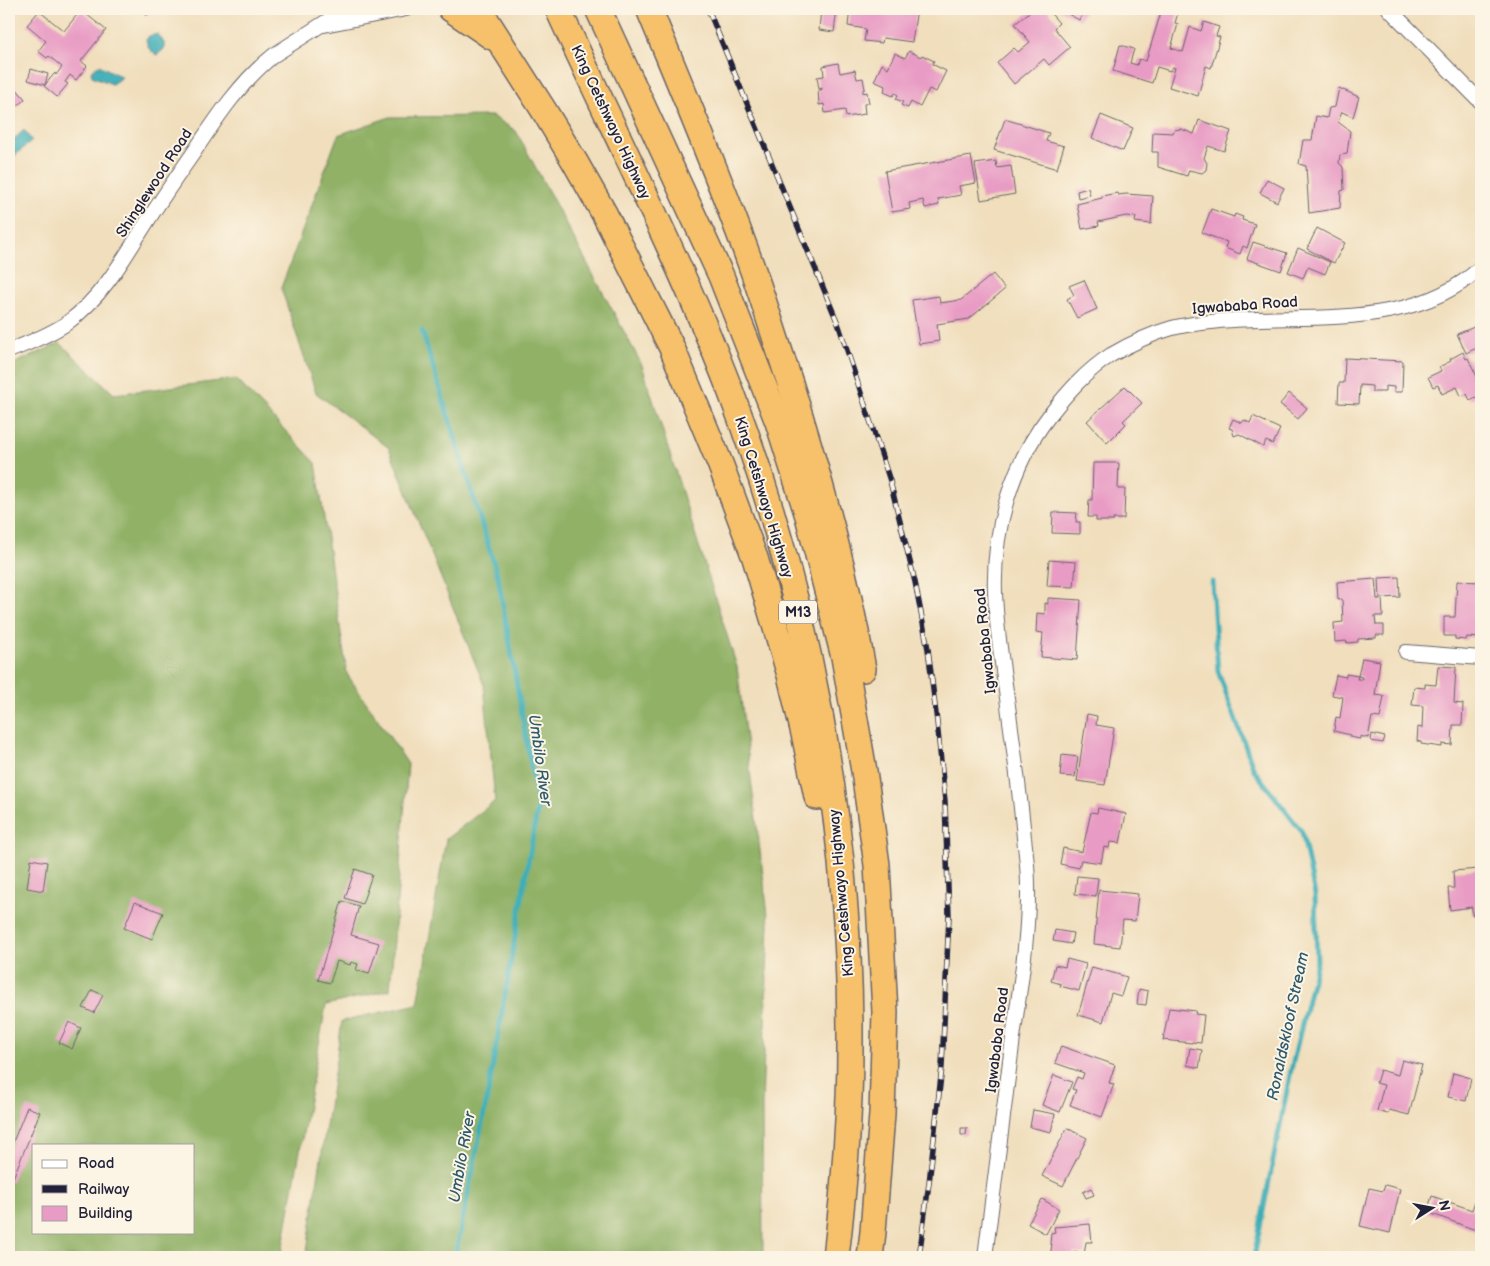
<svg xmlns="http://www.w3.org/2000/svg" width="1490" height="1266" font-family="'Balsamiq Sans',sans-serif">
	<rect width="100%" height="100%" fill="#fcf5e5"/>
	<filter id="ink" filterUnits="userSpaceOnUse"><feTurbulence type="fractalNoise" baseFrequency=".02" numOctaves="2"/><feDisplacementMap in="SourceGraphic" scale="10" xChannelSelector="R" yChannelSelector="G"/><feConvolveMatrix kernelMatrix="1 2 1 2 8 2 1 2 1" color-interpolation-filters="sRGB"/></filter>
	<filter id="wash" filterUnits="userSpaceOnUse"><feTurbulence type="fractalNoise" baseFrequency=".0096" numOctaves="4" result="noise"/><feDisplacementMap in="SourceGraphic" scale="20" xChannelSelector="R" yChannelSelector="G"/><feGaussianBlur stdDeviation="1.12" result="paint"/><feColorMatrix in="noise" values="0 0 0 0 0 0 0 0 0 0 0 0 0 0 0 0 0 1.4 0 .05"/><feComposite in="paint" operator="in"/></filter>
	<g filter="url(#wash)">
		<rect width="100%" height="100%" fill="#f0debc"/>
		<g fill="#90b166" stroke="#596a50" fill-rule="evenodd">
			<path d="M492,116L516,131L642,365L737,667L769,923L762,1104L763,1257H306L342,1021L418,1004L446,839L495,801L484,685L389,448L316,393L281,288L338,135L390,117Z"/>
			<path d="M60,343L114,394L236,379L316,463L347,674L408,764L390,990L326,1005L281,1257H9V366ZM34,1145H194V1232H34Z"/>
		</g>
		<g fill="#3daeb7" stroke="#306879">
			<path d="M158,34L164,43V49L157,55C150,52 148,47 146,40L149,36Z"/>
			<path d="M99,65L122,77L112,84L92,76L91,71Z"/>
			<path d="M24,130L32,141L12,158H9V144Z"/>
		</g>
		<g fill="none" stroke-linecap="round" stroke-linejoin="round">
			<g stroke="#3daeb7" stroke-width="5">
				<path d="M422,331L498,577L538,806L486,1104L455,1257"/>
				<path d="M1212,582L1218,671L1254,770L1302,832L1315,895L1317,962L1291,1070L1254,1257"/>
			</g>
		</g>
		<g id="blocks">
			<g fill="#e89bc4">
				<path d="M143,9H159L146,15Z"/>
				<path d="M821,9H837L834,32L819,30Z"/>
				<path d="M850,9H917L912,42L883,38L882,43L864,41L866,29L848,26Z"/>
				<path d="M1033,9H1047L1059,23L1054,28L1070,47L1049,65L1044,59L1014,84L997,63L1014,48L1018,52L1030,42L1015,24Z"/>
				<path d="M1059,9H1086L1079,20Z"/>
				<path d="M1162,9H1179L1175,23L1178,24L1171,48L1183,52L1190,27L1201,31L1204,22L1219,27L1216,36L1220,37L1211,68L1206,66L1198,96L1169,87L1175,68L1172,67L1170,71L1157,67L1152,83L1113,71L1120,45L1134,49L1130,63L1137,65L1139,59L1146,61Z"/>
				<path d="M81,10L106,30L81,61L87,66L76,80L70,75L65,82L68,84L57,97L44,86L55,73L56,75L62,67L49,56L47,58L38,51L46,41L27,25L39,11L64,31Z"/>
				<path d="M909,51L921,57L922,55L934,61L932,64L946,71L936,92L929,89L920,107L911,102L908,108L901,105L903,102L896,99L898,95L895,93L893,96L884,92L885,86L874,81L882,64L888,68L895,53L905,58Z"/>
				<path d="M838,63L840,73L855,70L857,79L863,78L865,89H863V93L867,92L869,103L864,104L865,114L846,117L845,110L825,113L824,104L819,105L818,90H822V88L819,89L817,77L824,76L823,66Z"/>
				<path d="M31,69L48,74L45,85L28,80Z"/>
				<path d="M9,80L25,99L9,113Z"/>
				<path d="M1339,88L1359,97L1353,117L1342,112L1338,122L1350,131L1347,154L1340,155L1339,163L1343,167L1344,190L1341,191L1340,208L1309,213L1306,166L1299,164L1303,140H1312L1316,116L1327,118L1329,108L1335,107Z"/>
				<path d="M1101,115L1133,128L1123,151L1092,138Z"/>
				<path d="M1005,119L1049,133L1046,141L1064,146L1057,169L994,150Z"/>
				<path d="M1199,120L1231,131L1224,151L1208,146L1204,158L1207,163L1206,170L1202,173L1189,170L1187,176L1158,167V152H1152L1153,132L1173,133L1174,130L1181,129L1194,134Z"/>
				<path d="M971,156L976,183L959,186L961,195L938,199L939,205L925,208L923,200L909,203L910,209L892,212L885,171Z"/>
				<path d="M996,161L997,168L1011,166L1015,194L981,200L975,164Z"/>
				<path d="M1267,179L1284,188L1277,202L1260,193Z"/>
				<path d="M1088,188L1090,195L1078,198L1077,191Z"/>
				<path d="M1117,193L1118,195L1126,194L1153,196L1151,224L1135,222L1136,217L1126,216L1098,222L1099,226L1082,229L1077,204L1102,198V196Z"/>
				<path d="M1211,209L1234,217L1235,214L1243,217L1242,220L1255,224L1247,248L1243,246L1240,254L1225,248L1227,242L1202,233Z"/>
				<path d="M1317,228L1345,243L1334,263L1307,249Z"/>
				<path d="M1253,242L1287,253L1281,271L1247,259Z"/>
				<path d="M1298,248L1330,262L1325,274L1308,267L1303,278L1288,272Z"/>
				<path d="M993,274L1005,289L969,319L937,324L939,341L919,344L912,300L939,296L940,303L961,300Z"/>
				<path d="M1084,280L1097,309L1077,318L1067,299L1074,295L1069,286Z"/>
				<path d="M1474,327L1481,346L1466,353L1457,334Z"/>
				<path d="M1463,352L1466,359L1468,358L1481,385V395L1470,400L1467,394L1461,396L1457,387L1442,394L1438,385L1433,387L1428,377L1441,371L1439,367L1451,361L1450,359Z"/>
				<path d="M1345,358L1403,361L1402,392H1394V387L1385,386V392H1372V386L1360,385L1359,404L1338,403L1339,383H1344Z"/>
				<path d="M1125,386L1142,403L1123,421L1126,424L1107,443L1087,421Z"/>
				<path d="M1289,393L1307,408L1298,419L1280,404Z"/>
				<path d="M1253,416L1280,429L1273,444L1266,441L1263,447L1239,434L1234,436L1232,429L1229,428L1233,419L1242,423L1244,420L1250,423Z"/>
				<path d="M1093,463H1119L1118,489H1125L1124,519H1113L1114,521H1096V517H1088L1089,500H1092Z"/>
				<path d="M1053,512L1077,513L1076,522H1080V534L1052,533Z"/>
				<path d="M1049,560L1076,562L1074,587L1047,586Z"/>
				<path d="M1399,577L1400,597L1382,598L1383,616H1375L1376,625H1384V635H1376V638L1358,639V642L1347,643L1346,641L1335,642L1334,623L1343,622L1342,599L1338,600L1337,582L1375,579L1377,599H1380L1379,578Z"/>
				<path d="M1457,581L1481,582V638L1467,637L1466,640L1455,639V636H1444V617H1455Z"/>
				<path d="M1048,598L1081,600L1077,660L1041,657L1043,633L1036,632L1037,613L1045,614V603L1048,604Z"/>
				<path d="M1362,658L1380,661L1375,695L1384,696L1380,718L1372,717L1368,738L1360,736V739L1350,737V735L1334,731L1336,717L1340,718L1343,697L1332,695L1336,675L1346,677V674L1358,676L1357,679H1362V677L1358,676Z"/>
				<path d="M1438,666L1456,667L1454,703L1463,704L1462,725H1453L1452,745L1442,744V747L1421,744V742L1417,741L1418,727L1422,728L1423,706L1412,705L1414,687L1425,688V684L1436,685Z"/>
				<path d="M1087,714L1097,716L1096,725L1114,728L1105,785L1077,781Z"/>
				<path d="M1372,734L1385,737L1383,743L1371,741Z"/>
				<path d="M1062,755L1078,757L1075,777L1060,776Z"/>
				<path d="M1098,808L1126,814L1120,843L1110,842L1109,848L1104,847L1101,863L1081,860L1079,868L1060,864L1063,848L1082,852L1091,812L1097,813Z"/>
				<path d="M31,859L47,862L43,891L27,888Z"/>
				<path d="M355,869L372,875L362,904L345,898Z"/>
				<path d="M1479,869L1481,890V914L1472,915V907L1450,910L1448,888H1454L1453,871Z"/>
				<path d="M1077,876L1098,878L1096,896L1075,894Z"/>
				<path d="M1099,890L1138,894L1135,921L1123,920L1120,947L1094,944Z"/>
				<path d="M342,901L359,906L351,935L379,943L369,974L356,970L358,964L351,962L350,965L337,961L330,983L318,980Z"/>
				<path d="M135,902L163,913L152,939L124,928Z"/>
				<path d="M1055,930L1073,933L1071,944L1053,941Z"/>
				<path d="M1067,959L1086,964L1079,991L1060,986L1061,984L1051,981L1055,965L1065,967Z"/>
				<path d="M1092,967L1127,977L1121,996L1111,993L1103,1022L1078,1015Z"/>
				<path d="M1139,989L1148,991L1146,1005L1137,1004Z"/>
				<path d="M92,990L103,995L94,1013L83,1008Z"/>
				<path d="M1169,1008L1196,1011L1195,1014L1204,1015L1201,1043L1192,1042V1043L1163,1040Z"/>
				<path d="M69,1022L81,1028L72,1049L59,1043Z"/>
				<path d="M1061,1046L1115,1065L1109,1083L1114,1084L1102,1117L1070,1105L1076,1090L1072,1089L1077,1077L1082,1079L1084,1073L1055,1063Z"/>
				<path d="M1190,1048L1202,1050L1199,1068L1187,1065Z"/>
				<path d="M1402,1060L1422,1065L1409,1115L1389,1110L1388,1114L1377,1111L1384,1085L1376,1083L1380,1070L1398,1075Z"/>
				<path d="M1453,1073L1471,1078L1466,1101L1448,1097Z"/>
				<path d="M1054,1075L1072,1082L1060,1112L1042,1105Z"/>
				<path d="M27,1107L40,1112L11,1183L9,1182V1152Z"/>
				<path d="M1033,1110L1055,1114L1051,1132L1030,1127Z"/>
				<path d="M961,1128H967L966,1135H961Z"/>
				<path d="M1067,1128L1087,1138L1063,1186L1042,1176Z"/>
				<path d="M1481,1184V1232L1427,1212L1432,1196L1472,1210Z"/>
				<path d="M1385,1185L1400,1189L1390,1233L1360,1226L1369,1188L1383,1191Z"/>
				<path d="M1091,1188L1094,1195L1086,1198L1083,1192Z"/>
				<path d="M1042,1199L1059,1209L1046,1234L1028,1224Z"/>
				<path d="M1090,1224L1092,1242H1086L1084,1255L1074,1252L1073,1257H1050L1052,1244H1050L1051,1233L1055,1232L1054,1227Z"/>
			</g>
		</g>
	</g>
	<g filter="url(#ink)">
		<use href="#blocks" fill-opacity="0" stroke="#6a6468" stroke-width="1"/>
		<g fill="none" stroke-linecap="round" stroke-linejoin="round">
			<defs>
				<g id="minor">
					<path d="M1389,9L1481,102"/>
					<path d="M324,25L406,9"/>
					<path d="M9,351C28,343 50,335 67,323C100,299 122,262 143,228C159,203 175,179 192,155C216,119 240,82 274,55L346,9"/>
					<path d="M1406,652L1481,658"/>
					<path d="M985,1257C995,1184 1004,1111 1013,1038C1020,987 1029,936 1028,885C1028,869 1026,853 1024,838C1020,791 1013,745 1007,698C1002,663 996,627 995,592C993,530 1011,465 1049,416C1067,393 1086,371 1111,355C1130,344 1151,334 1172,328C1187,324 1204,323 1219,321C1305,313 1413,332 1481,267"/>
				</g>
				<g id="motorway">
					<path d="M451,9L492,37"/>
					<path d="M479,9L543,109L575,162L605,215L672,348L721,466L755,558L790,675L805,738L817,797"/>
					<path d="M558,9C616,136 680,260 730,390C809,597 851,827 850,1049C850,1119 844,1188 836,1257"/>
					<path d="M598,9L721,276L778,422L808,516L844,657L864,771L877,865L885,1012L882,1114L873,1232L870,1257"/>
					<path d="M649,9C684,94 720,178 751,265C765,304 777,344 790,383C819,477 846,572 863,669"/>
				</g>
			</defs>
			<use href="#minor" stroke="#6a6468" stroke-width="16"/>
			<use href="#motorway" stroke="#6a6468" stroke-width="28"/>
			<use href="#minor" stroke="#fff" stroke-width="14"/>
			<use href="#motorway" stroke="#f6c16b" stroke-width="25"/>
			<defs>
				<path id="rail" d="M708,9L839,326L890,481L915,582L928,649L937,722L945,801L949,916L942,1067L929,1183L919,1257"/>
			</defs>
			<use href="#rail" stroke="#22223b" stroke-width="5.5"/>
			<use href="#rail" stroke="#fcf5e5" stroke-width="4" stroke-dasharray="11" stroke-linecap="butt"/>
		</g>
	</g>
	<g text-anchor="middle" stroke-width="4" stroke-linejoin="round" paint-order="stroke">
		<rect fill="#fcf5e5" stroke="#63616e" stroke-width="1" x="779" y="600.5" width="38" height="23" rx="4"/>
		<g font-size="14" font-weight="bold" fill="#22223b">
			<text x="798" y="617">M13</text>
		</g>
		<g font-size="15" fill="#22223b" stroke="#fcf5e5">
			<text transform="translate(611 122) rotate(65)" y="5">King Cetshwayo Highway</text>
			<text transform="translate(154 183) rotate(-57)" y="5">Shinglewood Road</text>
			<text transform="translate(1245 305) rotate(-4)" y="5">Igwababa Road</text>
			<text transform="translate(764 497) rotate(73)" y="5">King Cetshwayo Highway</text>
			<text transform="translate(985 641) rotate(-96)" y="5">Igwababa Road</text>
			<text transform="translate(841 893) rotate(-95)" y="5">King Cetshwayo Highway</text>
			<text transform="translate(997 1040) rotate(-83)" y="5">Igwababa Road</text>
		</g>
		<g font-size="16" font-style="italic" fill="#2d5a6d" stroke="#fcf5e5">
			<text transform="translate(541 760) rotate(82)" y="6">Umbilo River</text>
			<text transform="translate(1287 1026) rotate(-78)" y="6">Ronaldskloof Stream</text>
			<text transform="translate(461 1157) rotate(-80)" y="6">Umbilo River</text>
		</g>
	</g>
	<rect width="1490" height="1266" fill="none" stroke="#fcf5e5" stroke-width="30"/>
	<rect x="32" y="1144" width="162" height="90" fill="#fcf5e5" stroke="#a5a1a1"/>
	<rect x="42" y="1160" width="25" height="8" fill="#ffffff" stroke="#a5a1a1"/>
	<text x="78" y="1168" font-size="15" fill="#22223b">Road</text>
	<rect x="42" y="1185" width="25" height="8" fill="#22223b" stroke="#a5a1a1"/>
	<text x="78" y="1194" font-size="15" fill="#22223b">Railway</text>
	<rect x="42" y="1206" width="25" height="15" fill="#e89bc4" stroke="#a5a1a1"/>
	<text x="78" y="1218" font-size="15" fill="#22223b">Building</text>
	<g transform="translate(1432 1208) rotate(79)" stroke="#fcf5e5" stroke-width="4" paint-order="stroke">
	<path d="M0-4L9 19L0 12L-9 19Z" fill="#22223b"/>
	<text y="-8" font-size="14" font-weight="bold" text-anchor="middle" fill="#22223b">N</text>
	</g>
</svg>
